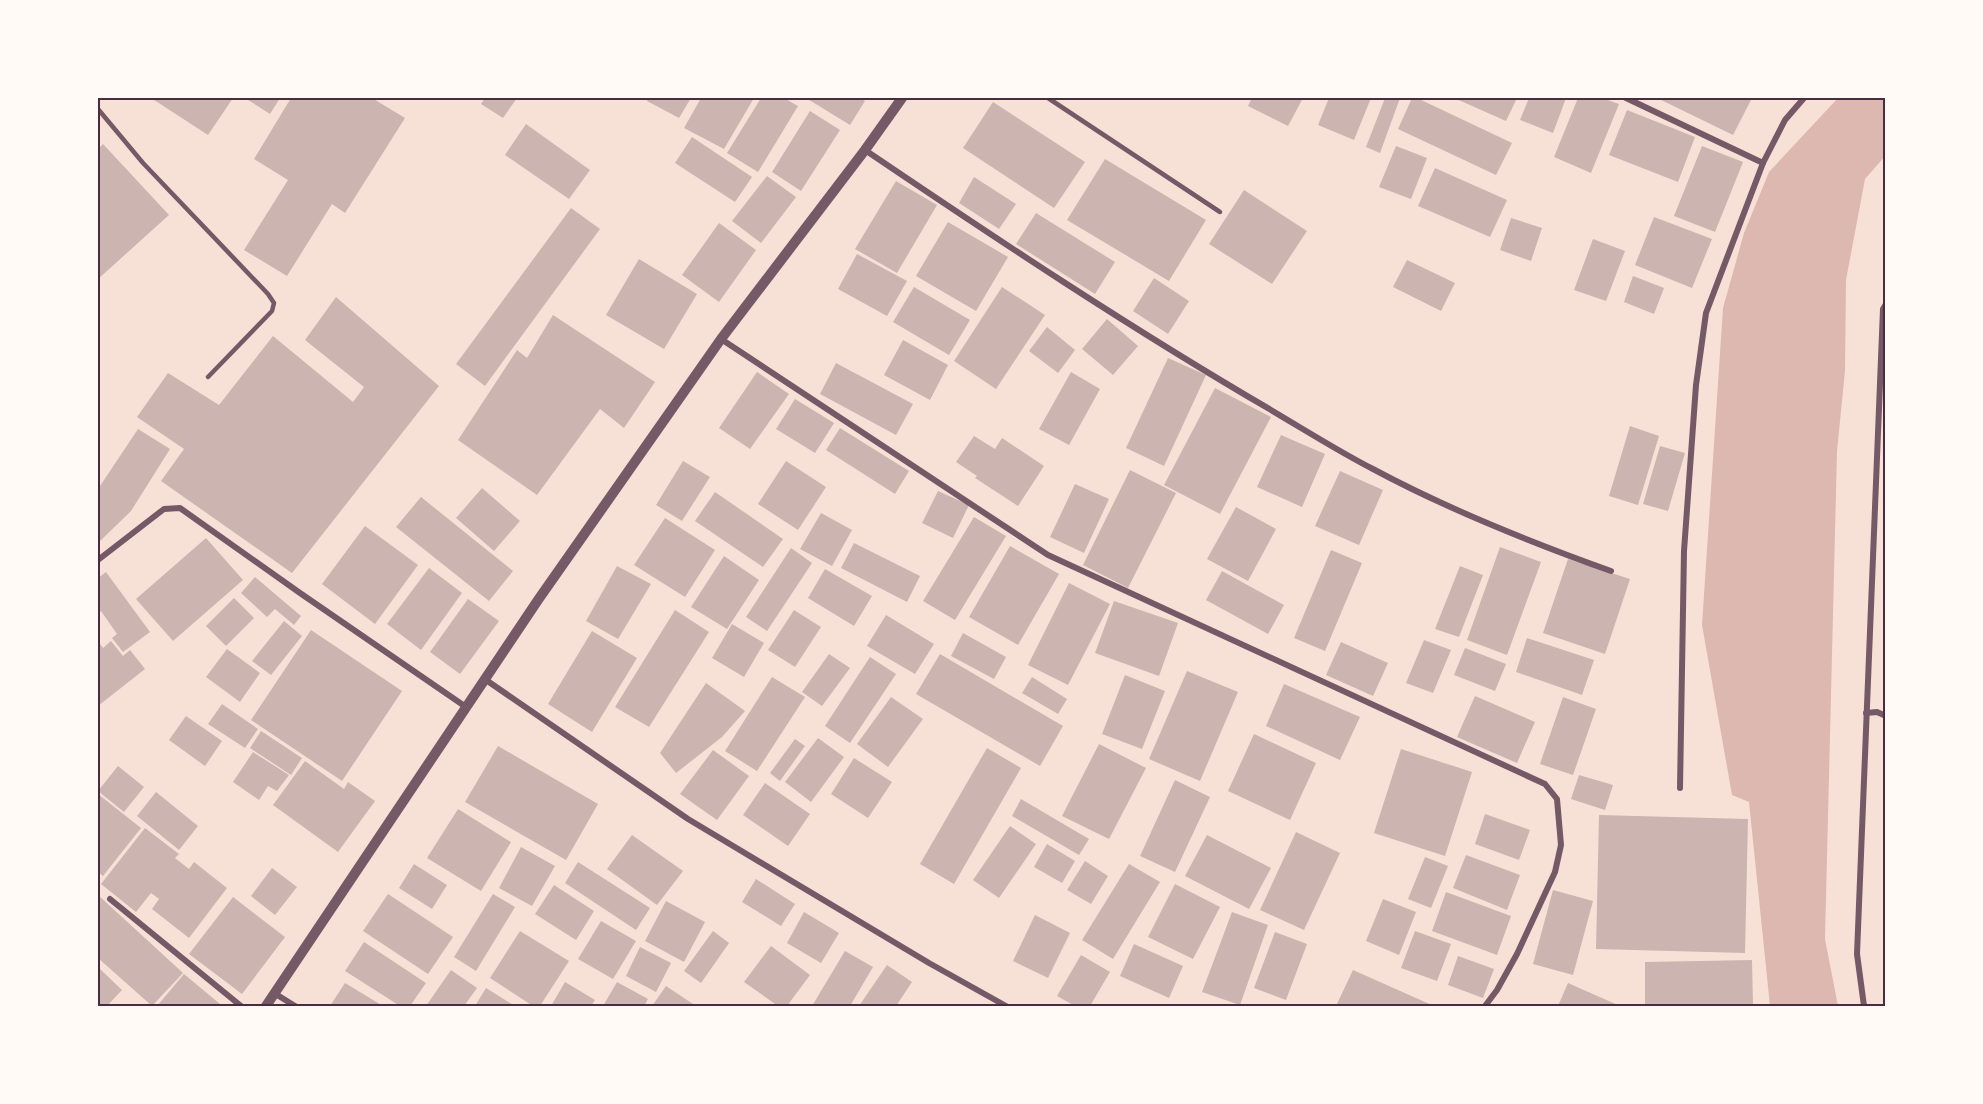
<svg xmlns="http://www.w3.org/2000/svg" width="1983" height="1104" font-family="Merriweather,serif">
	<rect width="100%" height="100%" fill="#f7e1d7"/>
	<path fill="#dcb8b0" d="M1838,98H1885L1886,155L1865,179L1846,280L1845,371L1837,451L1825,939L1838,1006H1770L1749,802L1732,795L1702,625L1723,308L1744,233L1769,172Z"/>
	<g fill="#ccb4b1">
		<path d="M151,98H233L208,135Z"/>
		<path d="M245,98H280L270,114Z"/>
		<path d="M291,98H372L405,118L345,213L332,204L287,276L244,250L288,180L254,159Z"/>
		<path d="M485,98H517L503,118L481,104Z"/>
		<path d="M648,98H691L679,118L647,101Z"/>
		<path d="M701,98H754L724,149L684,128Z"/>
		<path d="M761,98H784L798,106L758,172L727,153Z"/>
		<path d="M806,98H859L865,101L850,125Z"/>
		<path d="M1252,98H1303L1288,126L1248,106Z"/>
		<path d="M1329,98H1371L1354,140L1318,125Z"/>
		<path d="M1385,98H1400L1380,153L1366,147Z"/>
		<path d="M1412,98H1417L1512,143L1496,175L1398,129Z"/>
		<path d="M1454,98H1517L1506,121Z"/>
		<path d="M1529,98H1566L1553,133L1520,120Z"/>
		<path d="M1578,98H1602L1619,104L1591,173L1554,157Z"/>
		<path d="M1657,98H1752L1733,135Z"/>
		<path d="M993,102L1085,162L1054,208L963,148Z"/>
		<path d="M1627,110L1695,137L1678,182L1609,155Z"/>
		<path d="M810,111L840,130L801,191L772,172Z"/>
		<path d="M526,124L590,170L569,199L505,155Z"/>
		<path d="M692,137L752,177L735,202L675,163Z"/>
		<path d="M103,144L169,215L98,279V149Z"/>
		<path d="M1396,146L1427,158L1411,199L1379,187Z"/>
		<path d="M1702,146L1743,162L1715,232L1674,216Z"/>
		<path d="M1105,159L1206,220L1169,281L1067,220Z"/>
		<path d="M1435,168L1507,200L1490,237L1418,206Z"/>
		<path d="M767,176L796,197L761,243L732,221Z"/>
		<path d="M974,177L1016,204L999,229L959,203Z"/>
		<path d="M896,181L937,205L897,273L855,249Z"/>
		<path d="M1244,190L1307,231L1272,284L1209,244Z"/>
		<path d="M571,208L600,229L485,386L456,364Z"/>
		<path d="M1036,213L1115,262L1095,294L1016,244Z"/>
		<path d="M1654,217L1712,239L1692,288L1635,265Z"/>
		<path d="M1511,218L1542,228L1531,261L1500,250Z"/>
		<path d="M948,222L1008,257L976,311L916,276Z"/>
		<path d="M719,223L756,250L719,302L682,275Z"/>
		<path d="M1593,239L1625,251L1606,301L1574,290Z"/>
		<path d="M857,254L907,281L887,316L838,289Z"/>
		<path d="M639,259L697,294L664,349L606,315Z"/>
		<path d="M1407,260L1455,283L1441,311L1393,287Z"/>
		<path d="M1633,276L1664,288L1654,314L1624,302Z"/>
		<path d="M1154,278L1189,301L1168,334L1133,311Z"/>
		<path d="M914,287L970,320L949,355L893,322Z"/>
		<path d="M1002,287L1045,315L996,389L954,361Z"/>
		<path d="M336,297L439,386L292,573L161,481L184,449L137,417L168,373L219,405L273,336L353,402L364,387L305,340Z"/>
		<path d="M553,315L655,382L624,428L600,409L537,495L458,440L517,350L527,358Z"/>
		<path d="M1107,319L1138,346L1113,375L1082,349Z"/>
		<path d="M1047,327L1075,350L1058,373L1029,351Z"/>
		<path d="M903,340L948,365L930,400L884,375Z"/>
		<path d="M1168,358L1206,375L1164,466L1126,448Z"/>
		<path d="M836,363L913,404L896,435L820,394Z"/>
		<path d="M757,372L789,394L750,449L719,428Z"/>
		<path d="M1071,372L1100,389L1069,445L1039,429Z"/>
		<path d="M1215,388L1271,417L1220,514L1164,485Z"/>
		<path d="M795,399L834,423L815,453L776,429Z"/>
		<path d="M1630,426L1659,436L1638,505L1609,496Z"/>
		<path d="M840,428L909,471L895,494L826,450Z"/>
		<path d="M138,429L170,449L131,511L98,543V489Z"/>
		<path d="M1281,435L1325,454L1302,507L1257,487Z"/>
		<path d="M974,436L995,449L1002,438L1044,466L1018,506L975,478L977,476L956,462Z"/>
		<path d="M1660,446L1685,453L1668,511L1643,504Z"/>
		<path d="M683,461L710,477L682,521L656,505Z"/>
		<path d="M786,461L826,487L798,530L758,504Z"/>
		<path d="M1130,470L1176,493L1128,588L1083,565Z"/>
		<path d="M1340,471L1383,490L1359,545L1315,526Z"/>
		<path d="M1075,484L1109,499L1084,553L1050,537Z"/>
		<path d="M482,488L520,521L494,551L456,518Z"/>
		<path d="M938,491L969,505L953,538L922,523Z"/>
		<path d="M715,492L783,539L763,567L695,521Z"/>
		<path d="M421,497L513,571L489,601L396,527Z"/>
		<path d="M1236,507L1276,529L1248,581L1207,559Z"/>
		<path d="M821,513L852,530L832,566L800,549Z"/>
		<path d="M974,517L1006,536L955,620L923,601Z"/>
		<path d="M665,518L715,550L685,597L634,565Z"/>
		<path d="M365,526L418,565L375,624L322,584Z"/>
		<path d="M206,538L243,580L173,641L136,599Z"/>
		<path d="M854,543L920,576L907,602L841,568Z"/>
		<path d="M1010,546L1059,574L1018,645L969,617Z"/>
		<path d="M1500,547L1541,562L1507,655L1467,640Z"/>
		<path d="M791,548L812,563L767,631L746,617Z"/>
		<path d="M1331,550L1362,563L1325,651L1294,638Z"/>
		<path d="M724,556L759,580L727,629L691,607Z"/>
		<path d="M1568,559L1630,579L1605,654L1543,633Z"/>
		<path d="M617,566L651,584L618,639L586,621Z"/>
		<path d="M1460,566L1483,575L1459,637L1435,629Z"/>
		<path d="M429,568L462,593L421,650L387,624Z"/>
		<path d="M825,569L872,596L854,626L808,598Z"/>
		<path d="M1222,571L1284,605L1268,634L1206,600Z"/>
		<path d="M106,572L150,632L123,652L112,638L117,634L101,611L98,614V578Z"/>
		<path d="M255,577L301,616L294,625L275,609L267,617L241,593Z"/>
		<path d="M1069,583L1110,604L1068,685L1028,665Z"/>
		<path d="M234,598L254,618L226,646L206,626Z"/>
		<path d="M468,599L499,621L460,674L430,652Z"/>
		<path d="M1114,601L1178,623L1159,676L1095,653Z"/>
		<path d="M675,610L709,632L649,727L615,707Z"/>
		<path d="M794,610L821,627L795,667L768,650Z"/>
		<path d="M886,615L934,644L915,674L867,646Z"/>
		<path d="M284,621L302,636L271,675L252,661Z"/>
		<path d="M732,624L764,643L744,677L712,658Z"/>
		<path d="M311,630L402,691L342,781L251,720Z"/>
		<path d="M592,631L637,658L592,732L548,704Z"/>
		<path d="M963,633L1006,657L994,679L951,656Z"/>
		<path d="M1527,638L1594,660L1582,695L1516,672Z"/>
		<path d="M1424,640L1451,650L1433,693L1406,683Z"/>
		<path d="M98,641L103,648L111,641L123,656L130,650L145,669L98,706Z"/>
		<path d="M1341,642L1388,663L1373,696L1326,675Z"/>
		<path d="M1465,648L1506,664L1495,691L1454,675Z"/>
		<path d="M227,649L260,673L240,702L206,677Z"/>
		<path d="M829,654L850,668L822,706L802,692Z"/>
		<path d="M940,654L1063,726L1040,766L916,694Z"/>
		<path d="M870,657L896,674L850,743L825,726Z"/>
		<path d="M1187,671L1238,692L1200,781L1149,759Z"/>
		<path d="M1125,675L1165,691L1142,749L1102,734Z"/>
		<path d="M772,677L805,697L757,771L725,751Z"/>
		<path d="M1032,677L1067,699L1058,714L1022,693Z"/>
		<path d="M706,683L745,711L722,737L676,773L660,753Z"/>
		<path d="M1284,684L1360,717L1340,760L1266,726Z"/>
		<path d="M1475,696L1535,722L1517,763L1457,737Z"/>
		<path d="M891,697L923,719L888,767L857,744Z"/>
		<path d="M1563,697L1596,709L1573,775L1540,764Z"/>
		<path d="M222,704L258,729L245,748L208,724Z"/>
		<path d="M186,716L222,741L205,766L169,740Z"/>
		<path d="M261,731L302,758L291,775L250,748Z"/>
		<path d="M1254,734L1316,763L1290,820L1228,791Z"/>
		<path d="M818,738L844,757L811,802L785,782Z"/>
		<path d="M795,739L805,746L780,781L770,773Z"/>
		<path d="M1099,744L1146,768L1109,839L1062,816Z"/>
		<path d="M498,746L598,804L566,860L465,802Z"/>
		<path d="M987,748L1021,768L954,884L920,864Z"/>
		<path d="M1401,749L1472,772L1445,856L1374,833Z"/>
		<path d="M713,750L749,776L717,820L680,794Z"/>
		<path d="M253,752L289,775L277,791L268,786L259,800L233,782Z"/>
		<path d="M854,758L892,782L868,818L831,794Z"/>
		<path d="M305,761L344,789L348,782L375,801L338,852L273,805Z"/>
		<path d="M118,766L144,787L124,812L98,791Z"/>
		<path d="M1579,775L1613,785L1605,810L1571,799Z"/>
		<path d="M1175,780L1210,797L1175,872L1140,856Z"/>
		<path d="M765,783L810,814L788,846L743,815Z"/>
		<path d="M156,792L198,826L179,850L137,816Z"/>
		<path d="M98,794L141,828L103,876L98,872Z"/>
		<path d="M1021,799L1089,839L1079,855L1012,816Z"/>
		<path d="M458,809L511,842L481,891L427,858Z"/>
		<path d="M1485,814L1530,830L1519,860L1475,844Z"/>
		<path d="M1599,815L1748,819L1745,953L1596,949Z"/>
		<path d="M1010,826L1036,844L999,898L973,880Z"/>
		<path d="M145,828L179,854L175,858L189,869L194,862L227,888L189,938L152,909L159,899L151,893L136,912L101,884Z"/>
		<path d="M1296,832L1340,853L1304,930L1260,910Z"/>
		<path d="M632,835L683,871L657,905L607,869Z"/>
		<path d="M1207,835L1271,868L1249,909L1185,876Z"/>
		<path d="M1047,844L1075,861L1062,883L1034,867Z"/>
		<path d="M521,847L555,866L532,906L499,888Z"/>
		<path d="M1466,855L1520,875L1507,910L1453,888Z"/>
		<path d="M1425,857L1448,866L1431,908L1408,899Z"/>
		<path d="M1085,861L1108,876L1091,904L1067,890Z"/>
		<path d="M578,862L650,908L636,930L565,883Z"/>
		<path d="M414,864L447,885L432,909L399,888Z"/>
		<path d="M1129,864L1160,882L1113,959L1082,940Z"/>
		<path d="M272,868L297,887L275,915L251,896Z"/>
		<path d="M756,879L795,904L781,926L742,902Z"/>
		<path d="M1175,884L1220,907L1193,959L1148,937Z"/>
		<path d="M554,885L594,911L576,940L535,914Z"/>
		<path d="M1553,890L1593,901L1573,975L1533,964Z"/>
		<path d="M1446,892L1511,916L1497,955L1432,931Z"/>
		<path d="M388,894L453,937L428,974L363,931Z"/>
		<path d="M493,894L515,907L476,971L454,957Z"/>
		<path d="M98,895L183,973L152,1006L98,958Z"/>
		<path d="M233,897L285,937L242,994L189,954Z"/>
		<path d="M1383,899L1416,912L1399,955L1366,941Z"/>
		<path d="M666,901L705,922L684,962L645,941Z"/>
		<path d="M804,912L839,933L821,963L787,943Z"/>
		<path d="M1232,912L1268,925L1240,1005L1202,992Z"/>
		<path d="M1035,915L1070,933L1048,978L1013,961Z"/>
		<path d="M601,921L636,941L613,979L578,959Z"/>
		<path d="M520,931L569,961L540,1006H533L490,978Z"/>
		<path d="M713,931L729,943L701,983L684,971Z"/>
		<path d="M1415,931L1451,944L1437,981L1401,968Z"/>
		<path d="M1275,932L1307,944L1286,1000L1254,988Z"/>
		<path d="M364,942L426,983L410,1006H400L345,971Z"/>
		<path d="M1134,944L1183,966L1169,998L1120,976Z"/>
		<path d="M771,946L810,975L787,1006H778L744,982Z"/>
		<path d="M640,947L671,963L656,992L626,976Z"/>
		<path d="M845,951L873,967L850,1006H812Z"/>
		<path d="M1081,955L1110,972L1090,1006H1075L1057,996Z"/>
		<path d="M1458,956L1494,969L1483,998L1448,985Z"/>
		<path d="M1752,960L1753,1006H1645V962Z"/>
		<path d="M887,965L912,982L896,1006H859Z"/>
		<path d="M98,967L122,990L107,1006H98Z"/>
		<path d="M451,970L477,988L464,1006H426Z"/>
		<path d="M1353,970L1434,1006H1336Z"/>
		<path d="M184,974L220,1004L218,1006H157Z"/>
		<path d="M565,982L595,1000L591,1006H551Z"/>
		<path d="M617,982L648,999L644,1006H603Z"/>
		<path d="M345,983L383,1006H330Z"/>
		<path d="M1568,983L1620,1006H1558Z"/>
		<path d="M666,986L693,1004L692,1006H652Z"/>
		<path d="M486,988L515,1006H475Z"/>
	</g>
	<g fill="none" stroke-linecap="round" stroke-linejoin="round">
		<g stroke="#755966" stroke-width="4.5">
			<path d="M1048,98L1220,212"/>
			<path d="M98,109L143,163L268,294L274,303L272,311L208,377"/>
		</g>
		<g stroke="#755966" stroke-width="6">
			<path d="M1626,98L1763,163"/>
			<path d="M865,150C998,240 1132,329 1271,410C1305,430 1338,451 1373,469C1449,510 1530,542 1611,571"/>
			<path d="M721,339L1048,555L1545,784L1557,799L1561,845L1555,872L1517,954L1497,990L1485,1006"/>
			<path d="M98,560L164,509L180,508L300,593L466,707"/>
			<path d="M486,680L688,819L929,963L1006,1006"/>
			<path d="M1866,713L1877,712L1886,716"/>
			<path d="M1680,788L1684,551L1696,385L1706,313L1763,163L1785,120L1804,98"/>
			<path d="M110,899L241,1006"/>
			<path d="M274,993L295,1006"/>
			<path d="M1864,1006L1857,954L1883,309L1886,304"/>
		</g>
		<path stroke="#755966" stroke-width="10" d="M266,1006L538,600L721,339L865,150L902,98"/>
	</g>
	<rect width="1983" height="1104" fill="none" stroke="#fffaf5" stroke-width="198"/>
	<rect x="99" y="99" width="1785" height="906" fill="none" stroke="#4a2c40" stroke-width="2"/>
</svg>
